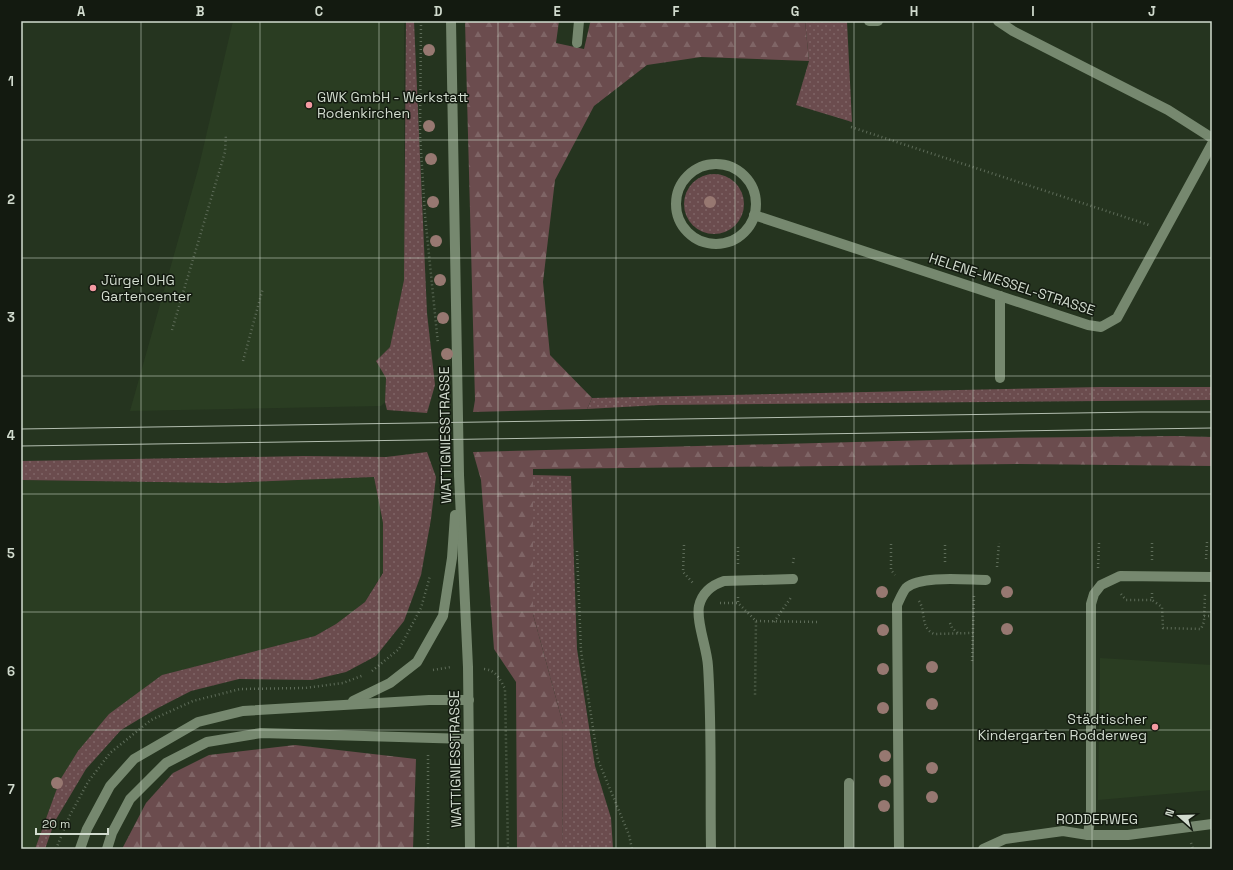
<svg xmlns="http://www.w3.org/2000/svg" width="1233" height="870" font-family="'Space Grotesk',sans-serif">
	<defs>
		<pattern id="grass-dots" width="8" height="8" patternUnits="userSpaceOnUse"><rect width="8" height="8" fill="#6b4c4e"/><path d="M2 2h.1M6 6h.1" fill="none" stroke="#7f6566" stroke-width="1.8" stroke-linecap="round"/></pattern>
		<pattern id="forest-firs" width="22" height="20" patternUnits="userSpaceOnUse"><rect width="22" height="20" fill="#6b4c4e"/><path d="M5 1l3.5 6h-7zM16 11l3.5 6h-7z" fill="#7f6566"/></pattern>
	</defs>
	<rect width="100%" height="100%" fill="#25341f"/>
	<g fill="#2a3d22">
		<path d="M233,21H404V280L390,347L376,361L386,377L385,402L381,406L130,411L199,166Z"/>
		<path d="M374,477L383,523V572L365,602L336,624L315,636L162,675L60,780L35,849H21V480L224,483Z"/>
		<path d="M1100,658L1212,665V790L1098,800Z"/>
	</g>
	<g fill="url(#grass-dots)">
		<path d="M406,21H414L427,313L435,385L427,413L387,410L385,402L386,378L376,361L390,347L404,280Z"/>
		<path d="M805,21L847,22L852,122L796,105L809,61Z"/>
		<circle cx="714" cy="204" r="30"/>
		<path d="M1100,387H1212V400L659,405L587,409L592,398Z"/>
		<path d="M427,452L436,477L431,519L421,575L404,621L376,656L346,672L312,680L239,679L191,691L156,709L121,730L86,769L55,821L45,849H35L60,780L78,751L109,714L162,675L315,636L336,624L365,602L383,573V523L374,477L224,483L21,480V461L304,456L386,457Z"/>
		<path d="M533,475L571,476L577,649L595,766L611,818L613,849H562L563,724L533,614Z"/>
	</g>
	<g fill="url(#forest-firs)">
		<path d="M465,21H559L556,43L584,49L590,23L593,21H805L809,61L701,57L647,65L594,106L555,180L543,282L550,355L592,398L587,409L473,412L475,400Z"/>
		<path d="M1175,436L1212,437V466L1018,464L533,469V614L563,724L562,849H517L516,682L494,649L481,480L473,452L1005,438Z"/>
		<path d="M295,745L416,759L413,849H122L146,803L173,773L209,755Z"/>
	</g>
	<g fill="none" stroke-linecap="round" stroke-linejoin="round">
		<g stroke="#5e6c59" stroke-width="2.5" stroke-dasharray="1 3" stroke-linecap="butt">
			<path d="M421,21L420,135L425,215L438,344"/>
			<path d="M851,127L1149,225"/>
			<path d="M172,330L225,152L226,134"/>
			<path d="M243,361L263,288"/>
			<path d="M891,544V570L895,575"/>
			<path d="M684,545L683,572L693,583"/>
			<path d="M577,551L581,651L598,760L629,835L632,849"/>
			<path d="M1206,559L1207,542"/>
			<path d="M1152,560V543"/>
			<path d="M945,562V543"/>
			<path d="M793,563L794,557"/>
			<path d="M738,564V544"/>
			<path d="M997,567L999,543"/>
			<path d="M1098,568L1099,543"/>
			<path d="M1152,593V600L1162,607L1163,628L1201,629L1204,622L1205,594"/>
			<path d="M1121,594L1126,600H1152"/>
			<path d="M738,597V603L756,621L755,696"/>
			<path d="M919,601C926,611 920,628 934,634L973,633"/>
			<path d="M720,603H738"/>
			<path d="M1204,616H1212"/>
			<path d="M756,621L819,622"/>
			<path d="M774,622L792,596"/>
			<path d="M950,623L952,628L958,633"/>
			<path d="M972,661L974,596"/>
			<path d="M484,669C496,670 500,679 505,689L508,849"/>
			<path d="M433,670L451,667"/>
			<path d="M372,671L399,649L421,608L430,576"/>
			<path d="M428,755V849"/>
			<path d="M1191,843L1193,849"/>
			<path d="M56,849L70,815L88,782L110,753L151,720L193,701L240,689L305,688L343,683L364,675"/>
		</g>
		<g stroke="#76886f" stroke-width="10">
			<path d="M1000,296V378"/>
			<path d="M849,783V849"/>
			<path d="M1088,835L1091,811V604L1094,594L1101,585L1120,576L1212,577"/>
			<path d="M711,849C710,788 712,727 708,666C707,648 696,622 699,606C702,593 712,585 724,581L793,579"/>
			<path d="M899,849L897,605C900,599 902,593 906,588C921,575 967,580 986,580"/>
		</g>
		<g stroke="#76886f" stroke-width="10">
			<path d="M869,21H878"/>
			<path d="M577,43L579,21"/>
			<circle cx="716" cy="204" r="40"/>
			<path d="M754,215L1088,325L1101,327L1117,318L1212,144"/>
			<path d="M983,849L1005,839L1063,831L1088,835H1128L1212,824"/>
		</g>
		<g stroke="#76886f" stroke-width="10">
			<path d="M451,21L459,475"/>
			<path d="M998,21L1013,31L1168,110L1212,138"/>
		</g>
		<g stroke="#76886f" stroke-width="10">
			<path d="M459,475L468,667L470,849"/>
			<path d="M353,701L390,683L417,662L443,616L452,558L455,515"/>
			<path d="M80,849L87,829L110,786L134,759L198,722L243,711L429,700H469"/>
			<path d="M107,849L112,833L130,799L166,763L207,742L261,733L468,739"/>
		</g>
		<g stroke="#b3beb0" stroke-width="1">
			<path d="M21,429L1141,412H1212"/>
			<path d="M21,446L1212,428"/>
		</g>
	</g>
	<g fill="#977871">
		<circle cx="429" cy="50" r="6"/>
		<circle cx="429" cy="126" r="6"/>
		<circle cx="431" cy="159" r="6"/>
		<circle cx="433" cy="202" r="6"/>
		<circle cx="710" cy="202" r="6"/>
		<circle cx="436" cy="241" r="6"/>
		<circle cx="440" cy="280" r="6"/>
		<circle cx="443" cy="318" r="6"/>
		<circle cx="447" cy="354" r="6"/>
		<circle cx="882" cy="592" r="6"/>
		<circle cx="1007" cy="592" r="6"/>
		<circle cx="1007" cy="629" r="6"/>
		<circle cx="883" cy="630" r="6"/>
		<circle cx="932" cy="667" r="6"/>
		<circle cx="883" cy="669" r="6"/>
		<circle cx="932" cy="704" r="6"/>
		<circle cx="883" cy="708" r="6"/>
		<circle cx="885" cy="756" r="6"/>
		<circle cx="932" cy="768" r="6"/>
		<circle cx="885" cy="781" r="6"/>
		<circle cx="57" cy="783" r="6"/>
		<circle cx="932" cy="797" r="6"/>
		<circle cx="884" cy="806" r="6"/>
	</g>
	<path fill="none" stroke="#d1dbce" stroke-width="1" stroke-opacity="0.55" d="M141,21V849M260,21V849M379,21V849M498,21V849M616,21V849M735,21V849M854,21V849M973,21V849M1092,21V849M21,140H1212M21,258H1212M21,376H1212M21,494H1212M21,612H1212M21,730H1212"/>
	<g fill="#f49aa2" stroke="#131a10" stroke-width="1.5">
		<circle cx="309" cy="105" r="4"/>
		<circle cx="93" cy="288" r="4"/>
		<circle cx="1155" cy="727" r="4"/>
	</g>
	<g text-anchor="middle" stroke-width="3" stroke-linejoin="round" paint-order="stroke">
		<g font-size="14" fill="#d1dbce" stroke="#131a10" text-anchor="start">
			<text x="317" y="102">GWK GmbH - Werkstatt<tspan x="317" dy="16">Rodenkirchen</tspan></text>
			<text x="101" y="285">Jürgel OHG<tspan x="101" dy="16">Gartencenter</tspan></text>
			<text x="1147" y="724" text-anchor="end">Städtischer<tspan x="1147" dy="16">Kindergarten Rodderweg</tspan></text>
		</g>
		<g font-size="14" fill="#d1dbce" stroke="#131a10">
			<text transform="translate(1012 284) rotate(18)" y="5">HELENE-WESSEL-STRASSE</text>
			<text transform="translate(445 435) rotate(-91)" y="5">WATTIGNIESSTRASSE</text>
			<text transform="translate(455 759) rotate(-91)" y="5">WATTIGNIESSTRASSE</text>
			<text x="1097" y="824">RODDERWEG</text>
		</g>
	</g>
	<rect width="1233" height="870" fill="none" stroke="#131a10" stroke-width="44"/>
	<g transform="translate(1179 816) rotate(290)" stroke="#131a10" stroke-width="3" paint-order="stroke">
	<path d="M0-3L7 15L0 10L-7 15Z" fill="#d1dbce"/>
	<text y="-6" font-size="11" font-weight="bold" text-anchor="middle" fill="#d1dbce">N</text>
	</g>
	<path d="M36 828v6h72v-6" fill="none" stroke="#d1dbce" stroke-width="2"/>
	<text x="42" y="828" font-size="12" fill="#d1dbce" stroke="#131a10" stroke-width="3" paint-order="stroke">20 m</text>
	<rect x="22" y="22" width="1189" height="826" fill="none" stroke="#d1dbce" stroke-width="1.5"/>
	<g font-size="13" text-anchor="middle" font-weight="bold" fill="#d1dbce">
		<text x="81" y="16">A</text>
		<text x="200" y="16">B</text>
		<text x="319" y="16">C</text>
		<text x="438" y="16">D</text>
		<text x="557" y="16">E</text>
		<text x="676" y="16">F</text>
		<text x="795" y="16">G</text>
		<text x="914" y="16">H</text>
		<text x="1033" y="16">I</text>
		<text x="1152" y="16">J</text>
		<text x="11" y="86">1</text>
		<text x="11" y="204">2</text>
		<text x="11" y="322">3</text>
		<text x="11" y="440">4</text>
		<text x="11" y="558">5</text>
		<text x="11" y="676">6</text>
		<text x="11" y="794">7</text>
	</g>
</svg>
